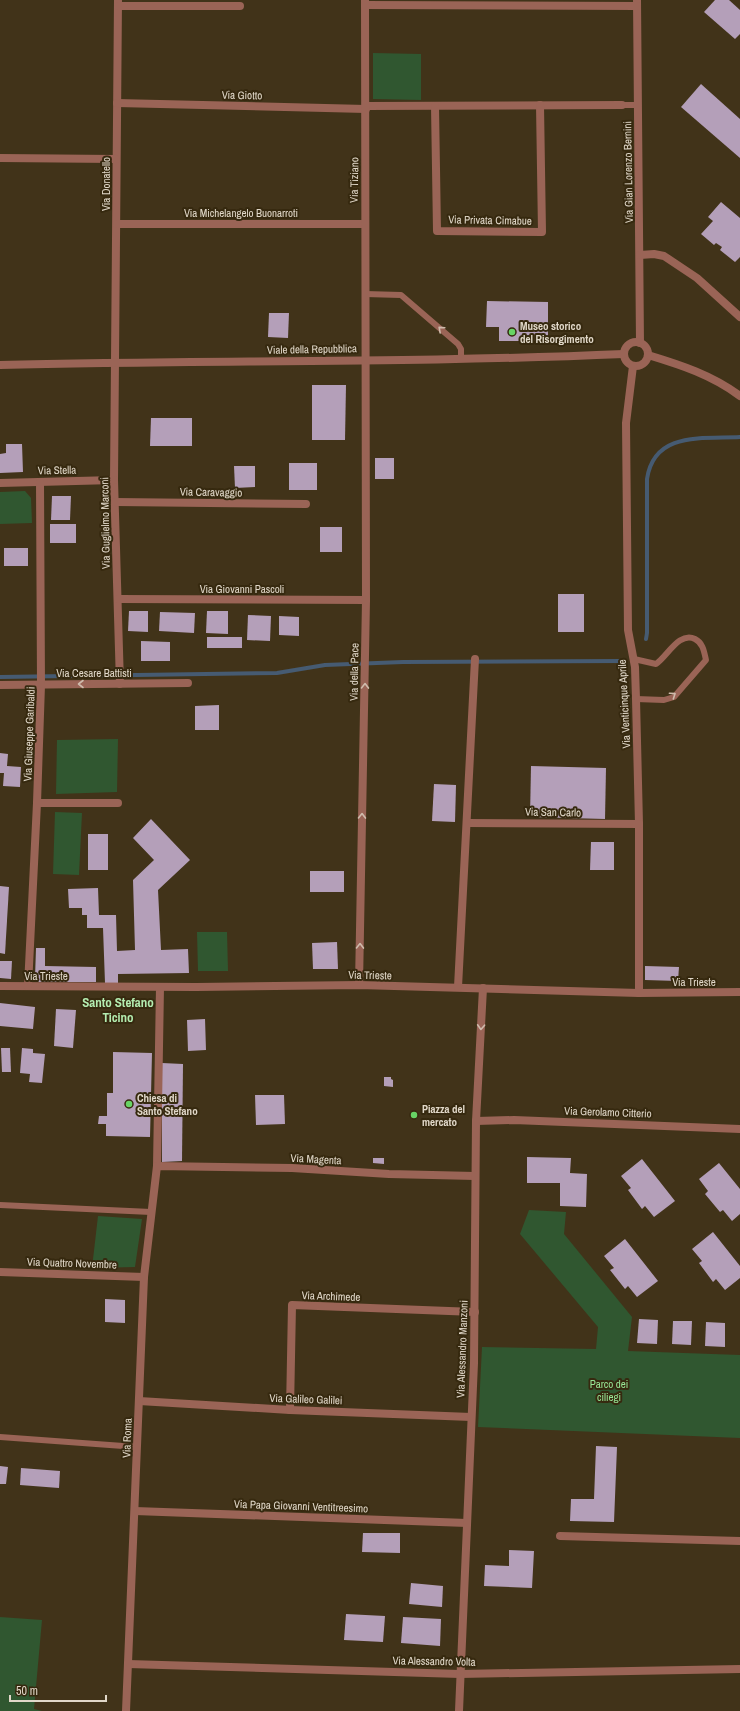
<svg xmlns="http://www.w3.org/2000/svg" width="740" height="1711" font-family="'Archivo Narrow',sans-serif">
	<rect width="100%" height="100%" fill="#413319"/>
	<g fill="#305730">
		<path d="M373,53L421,54V100L373,99Z"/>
		<path d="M25,491L31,498L32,523L0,524V492Z"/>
		<path d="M118,739L117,792L56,794L57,740Z"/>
		<path d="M55,812L82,813L79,875L53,874Z"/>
		<path d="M197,932H227L228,971H198Z"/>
		<path d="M529,1210L566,1212L564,1234L632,1317L628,1351L740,1355V1438L478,1427L482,1347L596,1349L598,1327L520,1234Z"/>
		<path d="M98,1216L142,1219L135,1267L92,1268Z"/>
		<path d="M0,1617L42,1620L34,1709L42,1711H0Z"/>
	</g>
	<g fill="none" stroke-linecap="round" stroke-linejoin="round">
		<g stroke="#465b72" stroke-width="4">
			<path d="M646,639L647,633V479C654,431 703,439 740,437"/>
			<path d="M0,677L277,673L325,665L403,662L624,661"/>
		</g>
	</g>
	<g fill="#b49fb9">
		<path d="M715,0H729L740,10V34L735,39L704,12Z"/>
		<path d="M701,84L740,119V158L681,107Z"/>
		<path d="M721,202L740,218V257L735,262L720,250L722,247L716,243L714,245L701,234L713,221L708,217Z"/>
		<path d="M487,301L548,302V341H499V327H486Z"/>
		<path d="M269,313H289L288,338L268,337Z"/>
		<path d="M312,385H346L345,440H312Z"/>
		<path d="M151,418H192V446H150Z"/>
		<path d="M6,444H22L23,472L0,473V454L6,453Z"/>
		<rect x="375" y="458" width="19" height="21"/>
		<rect x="289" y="463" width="28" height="27"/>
		<path d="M234,466H255V487L235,488Z"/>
		<path d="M52,496H71L70,520H51Z"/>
		<rect x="50" y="524" width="26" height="19"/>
		<rect x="320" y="527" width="22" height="25"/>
		<rect x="4" y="548" width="24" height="18"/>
		<rect x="558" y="594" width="26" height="38"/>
		<path d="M129,611H148V632L128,631Z"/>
		<path d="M207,611H228V634L206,633Z"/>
		<path d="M160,612L195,613L194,633L159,631Z"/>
		<path d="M248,615L271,616L270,641L247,640Z"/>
		<path d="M279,616L299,617V636L279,635Z"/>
		<rect x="207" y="637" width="35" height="11"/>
		<path d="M141,641L170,642V661H141Z"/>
		<path d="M219,705V730H195V706Z"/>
		<path d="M0,753L8,754L7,766L21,767L20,787L3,786L4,773H0Z"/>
		<path d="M531,766L606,768L605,819L530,817Z"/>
		<path d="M434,784L456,785L455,822L432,821Z"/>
		<path d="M151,819L190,860L158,890L161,950L188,949L189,973L118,974V983H105L103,928H87V915H82V908H69L68,889L98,888L99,915H116L117,951L135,950L133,880L154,860L133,838Z"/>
		<rect x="88" y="834" width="20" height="36"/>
		<path d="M591,842H614V870H590Z"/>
		<rect x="310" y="871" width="34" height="21"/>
		<path d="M0,886L9,887L5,954L0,953Z"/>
		<path d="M337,942L338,969H313L312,943Z"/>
		<path d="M36,948H45V966L96,967V982H39L35,978Z"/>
		<path d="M0,961H12L11,979L0,978Z"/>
		<path d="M645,966L679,967L678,981L645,980Z"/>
		<path d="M0,1003L35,1007L33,1029L0,1026Z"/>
		<path d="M56,1009L76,1010L73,1048L54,1046Z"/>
		<path d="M205,1019L206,1050L188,1051L187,1020Z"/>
		<path d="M1,1048H10L11,1072H2Z"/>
		<path d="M22,1048L33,1049V1053L45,1054L42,1083L29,1082L30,1074L20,1073Z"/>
		<path d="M113,1052L152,1053L150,1137L106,1136V1124H98L99,1116H107V1093H113Z"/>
		<path d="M162,1063L183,1064L182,1161L162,1162Z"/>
		<path d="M384,1077H391V1079L393,1080V1087L384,1086Z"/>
		<path d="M255,1095H284L285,1124L256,1125Z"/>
		<path d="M527,1157L571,1158L570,1173L587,1174L586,1207L560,1206V1183H527Z"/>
		<path d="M373,1158H384V1164L373,1163Z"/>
		<path d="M642,1159L675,1201L654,1217L645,1206L642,1209L628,1190L631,1188L621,1176Z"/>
		<path d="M719,1163L740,1189V1214L732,1221L723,1210L720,1212L705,1194L708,1191L699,1179Z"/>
		<path d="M713,1232L740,1266V1278L725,1290L716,1279L713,1282L699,1263L702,1261L692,1249Z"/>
		<path d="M625,1239L658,1281L637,1297L628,1286L625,1289L610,1270L614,1268L604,1256Z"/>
		<path d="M105,1299L125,1300V1323L105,1322Z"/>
		<path d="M639,1319L658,1320L657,1344L637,1343Z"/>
		<path d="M673,1321H692L691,1345L672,1344Z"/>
		<path d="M706,1322L725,1323V1347L705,1346Z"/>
		<path d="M596,1446L617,1447L614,1522L570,1521L571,1499H594Z"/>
		<path d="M0,1466L8,1467L6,1484H0Z"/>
		<path d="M21,1468L60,1471L59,1488L20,1485Z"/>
		<path d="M363,1533H400V1553L362,1552Z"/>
		<path d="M509,1550L534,1551L532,1588L484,1586L485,1565L509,1566Z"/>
		<path d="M411,1583L443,1586L442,1607L409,1604Z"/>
		<path d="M346,1614L385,1616L383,1642L344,1640Z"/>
		<path d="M403,1617L441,1619L440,1646L401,1643Z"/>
	</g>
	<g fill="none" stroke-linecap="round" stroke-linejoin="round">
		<g stroke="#9a6456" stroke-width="6">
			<path d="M622,105H638"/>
			<path d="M365,294L401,295L458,344L461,349V359"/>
			<path d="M634,659L656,664C667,657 679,631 695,639C703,643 704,651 706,660L674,697L664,700L636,699"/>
			<path d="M0,1205L151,1212"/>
			<path d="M0,1437L137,1447"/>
		</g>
		<path stroke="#9a6456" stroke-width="8" d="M157,1166L160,987"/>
		<g stroke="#9a6456" stroke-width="8">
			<path d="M118,0L114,480L120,684"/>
			<path d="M637,0L640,343"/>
			<path d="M365,5L637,6"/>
			<path d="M118,6H240"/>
			<path d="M117,103L366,109"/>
			<path d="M366,106L622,105"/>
			<path d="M435,106L437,231L542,232L540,105"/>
			<path d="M0,158L116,159"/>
			<path d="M117,224H365"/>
			<path d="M640,255L654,254L664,256L697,278L740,317"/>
			<circle cx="636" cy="354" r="12"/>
			<path d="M648,355C681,365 712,375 740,396"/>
			<path d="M0,365C208,360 416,363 624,354"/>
			<path d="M633,366L626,423L628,630L635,667L636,699L639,824V993"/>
			<path d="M0,483L114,480"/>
			<path d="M115,502L306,504"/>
			<path d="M118,599L366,600"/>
			<path d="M0,685L188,683"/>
			<path d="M37,803H118"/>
			<path d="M467,823L639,824"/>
			<path d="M359,985L366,600L365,0"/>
			<path d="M0,986L196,987L359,985L639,993L740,992"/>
			<path d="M28,986L37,803L41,685L40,482"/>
			<path d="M458,987L475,659"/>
			<path d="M476,1121L514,1120L740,1129"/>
			<path d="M0,1272L144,1277"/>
			<path d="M139,1401L290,1410L471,1417"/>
			<path d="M290,1410L292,1305L475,1312"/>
			<path d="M135,1511L467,1523"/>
			<path d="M560,1536L740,1541"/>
			<path d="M128,1664L460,1674L740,1669"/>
			<path d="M126,1711L144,1277L157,1166L292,1168L389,1174L475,1176"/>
			<path d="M459,1711L474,1363L476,1121L483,988"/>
		</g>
	</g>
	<defs><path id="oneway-chevron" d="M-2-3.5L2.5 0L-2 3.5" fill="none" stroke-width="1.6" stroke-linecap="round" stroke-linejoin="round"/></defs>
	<g stroke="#cfbbac">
		<use href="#oneway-chevron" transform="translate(441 329) rotate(-138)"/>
		<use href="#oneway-chevron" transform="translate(81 684) rotate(180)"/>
		<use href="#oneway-chevron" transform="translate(365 686) rotate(-89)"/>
		<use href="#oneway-chevron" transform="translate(673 695) rotate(-34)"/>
		<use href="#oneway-chevron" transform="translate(362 816) rotate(-89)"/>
		<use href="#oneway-chevron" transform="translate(360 946) rotate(-89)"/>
		<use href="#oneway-chevron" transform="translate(481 1027) rotate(93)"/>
	</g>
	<g fill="#68d465" stroke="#36290f" stroke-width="1.5">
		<circle cx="512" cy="332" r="4"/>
		<circle cx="129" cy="1104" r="4"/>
		<circle cx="414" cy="1115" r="4"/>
	</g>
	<g text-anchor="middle" stroke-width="4" stroke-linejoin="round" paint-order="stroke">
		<g font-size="11" fill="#e1d8c9" stroke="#36290f">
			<text transform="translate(242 95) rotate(1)" y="4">Via Giotto</text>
			<text transform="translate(628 172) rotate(-91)" y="4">Via Gian Lorenzo Bernini</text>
			<text transform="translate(354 180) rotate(-89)" y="4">Via Tiziano</text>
			<text transform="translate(106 184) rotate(-90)" y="4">Via Donatello</text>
			<text x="241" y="217">Via Michelangelo Buonarroti</text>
			<text transform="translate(490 220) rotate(1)" y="4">Via Privata Cimabue</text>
			<text transform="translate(312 349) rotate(-1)" y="4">Viale della Repubblica</text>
			<text transform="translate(57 470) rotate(-1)" y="4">Via Stella</text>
			<text transform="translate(211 492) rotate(1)" y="4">Via Caravaggio</text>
			<text transform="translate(105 523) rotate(-91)" y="4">Via Guglielmo Marconi</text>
			<text x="242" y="593">Via Giovanni Pascoli</text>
			<text transform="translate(354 672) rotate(-89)" y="4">Via della Pace</text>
			<text x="94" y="677">Via Cesare Battisti</text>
			<text transform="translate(624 704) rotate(-93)" y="4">Via Venticinque Aprile</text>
			<text transform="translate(29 734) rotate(-88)" y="4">Via Giuseppe Garibaldi</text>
			<text transform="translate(553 812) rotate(1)" y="4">Via San Carlo</text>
			<text transform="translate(370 975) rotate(1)" y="4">Via Trieste</text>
			<text x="46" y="980">Via Trieste</text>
			<text x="694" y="986">Via Trieste</text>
			<text transform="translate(608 1112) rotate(2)" y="4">Via Gerolamo Citterio</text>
			<text transform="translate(316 1159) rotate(3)" y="4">Via Magenta</text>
			<text transform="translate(72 1263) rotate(2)" y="4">Via Quattro Novembre</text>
			<text transform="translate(331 1296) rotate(2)" y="4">Via Archimede</text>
			<text transform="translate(462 1349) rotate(-88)" y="4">Via Alessandro Manzoni</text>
			<text transform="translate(306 1399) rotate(2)" y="4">Via Galileo Galilei</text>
			<text transform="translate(127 1438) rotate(-88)" y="4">Via Roma</text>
			<text transform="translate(301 1506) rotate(2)" y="4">Via Papa Giovanni Ventitreesimo</text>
			<text transform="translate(434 1661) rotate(1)" y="4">Via Alessandro Volta</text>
		</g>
		<g font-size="11" font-weight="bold" fill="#e1d8c9" stroke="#36290f" text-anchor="start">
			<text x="520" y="330">Museo storico<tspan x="520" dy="13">del Risorgimento</tspan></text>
			<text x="137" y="1102">Chiesa di<tspan x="137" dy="13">Santo Stefano</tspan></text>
			<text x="422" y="1113">Piazza del<tspan x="422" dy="13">mercato</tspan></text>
		</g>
		<g font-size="11" fill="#97e696" stroke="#36290f">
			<text x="609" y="1388">Parco dei<tspan x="609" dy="13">ciliegi</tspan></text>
		</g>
		<g font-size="13" font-weight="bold" fill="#b3ecb0" stroke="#36290f">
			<text x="118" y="1007">Santo Stefano<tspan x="118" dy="15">Ticino</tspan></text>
		</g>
	</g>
	<path d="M10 1695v6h96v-6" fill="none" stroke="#e1d8c9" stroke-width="2"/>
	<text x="16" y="1695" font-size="12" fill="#e1d8c9" stroke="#36290f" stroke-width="3" paint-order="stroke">50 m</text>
</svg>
